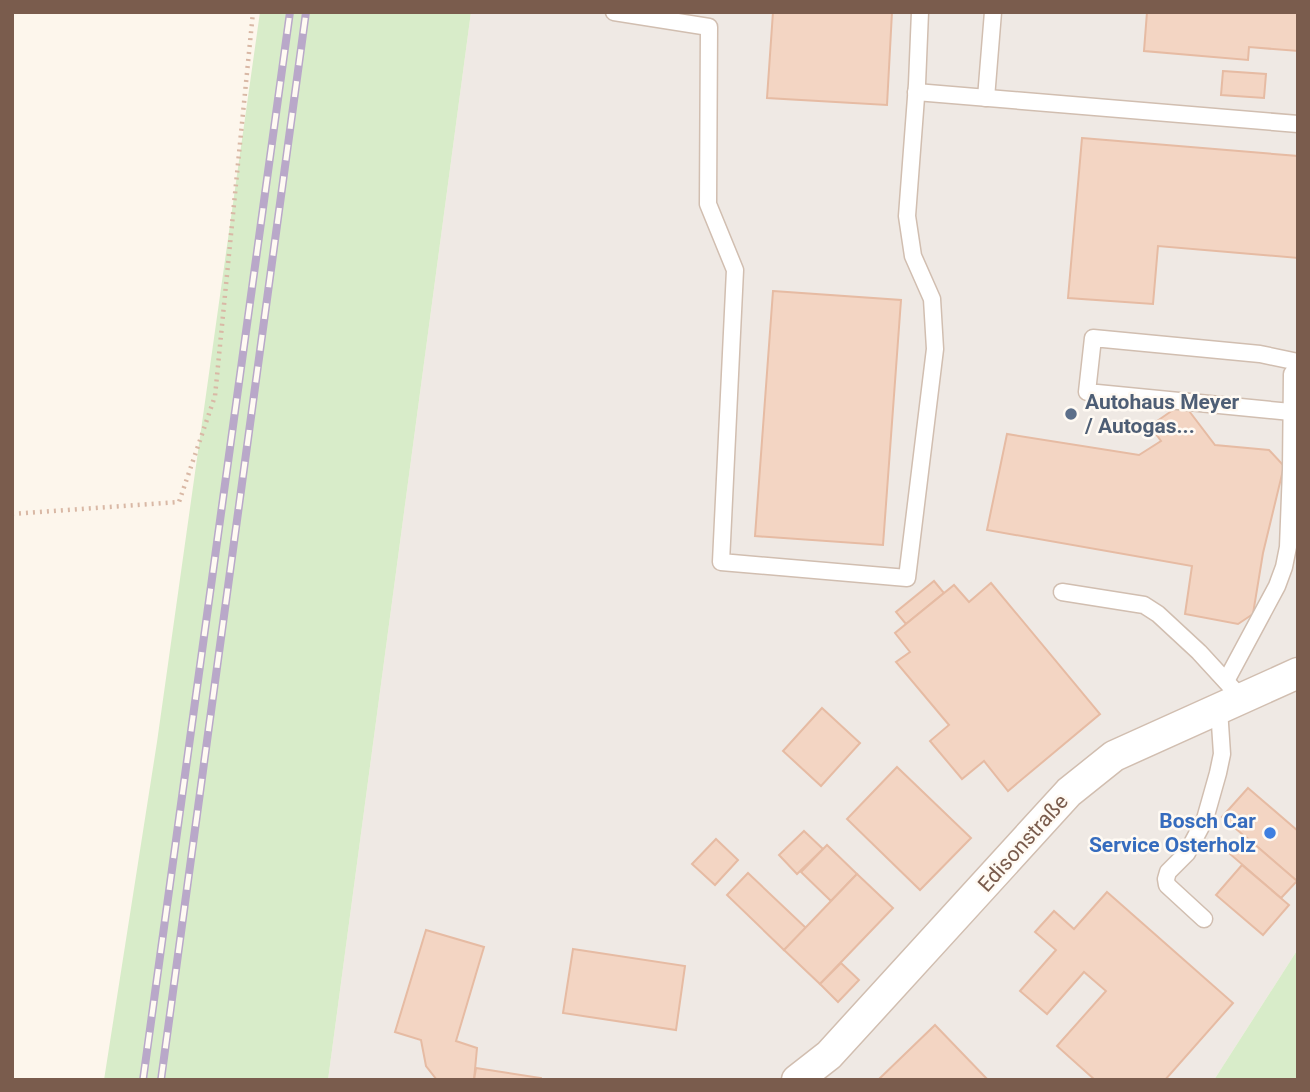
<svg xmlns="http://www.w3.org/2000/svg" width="1310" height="1092" font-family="Roboto,sans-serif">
	<rect width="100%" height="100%" fill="#fdf6ec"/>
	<path fill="#efe9e4" d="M471,12H1298V949L1214,1080H328Z"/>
	<g fill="#d8ecc9">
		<path d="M260,12H471L328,1080H104L157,742Z"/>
		<path d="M1298,949V1080H1214Z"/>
	</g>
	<g fill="#f3d5c3" stroke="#e6bba3" stroke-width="2">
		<path d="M773,12H892L887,105L767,98Z"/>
		<path d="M1147,12H1298V51L1249,47L1248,60L1144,51Z"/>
		<path d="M1223,71L1266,74L1264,98L1221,95Z"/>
		<path d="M1082,138L1298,156V258L1158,246L1153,304L1068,298Z"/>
		<path d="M773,291L901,300L883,545L755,536Z"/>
		<path d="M1183,403L1215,445L1269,450L1284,466L1263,553L1253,614L1238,624L1185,614L1192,566L987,530L1007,434L1139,455L1161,441L1150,426Z"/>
		<path d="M934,581L944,593L906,624L896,612Z"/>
		<path d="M991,583L1100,714L1008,791L984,761L962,779L930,741L949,725L896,662L910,652L895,633L954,585L969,602Z"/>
		<path d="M822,708L860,743L821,786L783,751Z"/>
		<path d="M897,767L971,838L920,890L847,819Z"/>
		<path d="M1248,788L1298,831L1297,881L1222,817Z"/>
		<path d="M804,831L823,849L797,874L779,855Z"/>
		<path d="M1245,836L1297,881L1281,898L1230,854Z"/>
		<path d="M716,839L738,860L715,885L692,864Z"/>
		<path d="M827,845L857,874L831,901L801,872Z"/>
		<path d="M1242,865L1289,905L1263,935L1216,895Z"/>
		<path d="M748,873L806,928L784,950L727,895Z"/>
		<path d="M857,874L893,908L820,984L784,950Z"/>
		<path d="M1107,892L1233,1003L1165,1080H1095L1057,1046L1106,991L1084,972L1047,1014L1020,991L1056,950L1035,932L1054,911L1074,929Z"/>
		<path d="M426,930L484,947L456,1041L477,1048L474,1080H437L426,1066L421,1040L395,1032Z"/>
		<path d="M573,949L685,966L676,1030L563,1013Z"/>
		<path d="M841,963L859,980L838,1002L820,984Z"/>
		<path d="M935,1025L988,1080L879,1079Z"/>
		<path d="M476,1068L541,1078V1080H474Z"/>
	</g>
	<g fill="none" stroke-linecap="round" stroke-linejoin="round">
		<defs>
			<g id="service">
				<path d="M614,12L709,27L708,204L735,270L721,562L907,578L935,349L932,299L913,256L907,216L917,84L920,12"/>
				<path d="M916,92L1298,124"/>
				<path d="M986,98L993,12"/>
				<path d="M1291,412L1087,392L1093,338L1260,354L1298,362"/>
				<path d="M1062,592L1144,605L1158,614L1199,652L1233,689"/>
				<path d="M1226,681L1277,586L1284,567L1288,547L1291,470L1292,374L1298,366"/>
				<path d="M1204,919L1167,885L1166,879L1168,872L1187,853L1205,819L1218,773L1222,754L1219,709"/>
			</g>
			<path id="minor" d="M797,1080L829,1055L1069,792L1114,756L1298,673"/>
		</defs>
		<use href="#service" stroke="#d1beb0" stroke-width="19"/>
		<use href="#minor" stroke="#d1beb0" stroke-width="33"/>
		<path stroke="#d9b8a5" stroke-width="4.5" stroke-dasharray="2 5" stroke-linecap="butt" d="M12,514L179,502L215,396L253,12"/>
		<use href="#service" stroke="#fff" stroke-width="16"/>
		<use href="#minor" stroke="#fff" stroke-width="30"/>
		<defs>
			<g id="rail">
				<path d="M143,1080L290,12"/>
				<path d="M161,1080L306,12"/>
			</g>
		</defs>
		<use href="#rail" stroke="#b9a8c9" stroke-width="8"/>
		<use href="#rail" stroke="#fffaf3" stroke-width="5" stroke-dasharray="16" stroke-linecap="butt"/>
	</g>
	<circle fill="#5c6f8a" stroke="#fffaf3" stroke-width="2.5" cx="1071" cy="414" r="7"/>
	<circle fill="#3f7fe0" stroke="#fffaf3" stroke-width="2.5" cx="1270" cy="833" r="7"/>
	<g text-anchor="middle" stroke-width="5" stroke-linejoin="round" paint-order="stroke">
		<g font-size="21" font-weight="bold" fill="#4e5e75" stroke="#fffaf3" text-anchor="start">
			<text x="1085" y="409">Autohaus Meyer<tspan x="1085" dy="24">/ Autogas...</tspan></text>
		</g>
		<g font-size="21" font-weight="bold" fill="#366cbe" stroke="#fffaf3" text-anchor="end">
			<text x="1256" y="828">Bosch Car<tspan x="1256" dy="24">Service Osterholz</tspan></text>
		</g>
		<g font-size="21" fill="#7a5c4d" stroke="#fffaf3">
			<text transform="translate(1023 843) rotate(-48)" y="7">Edisonstraße</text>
		</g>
	</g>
	<rect width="1310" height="1092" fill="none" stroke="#7a5c4d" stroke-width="28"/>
</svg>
